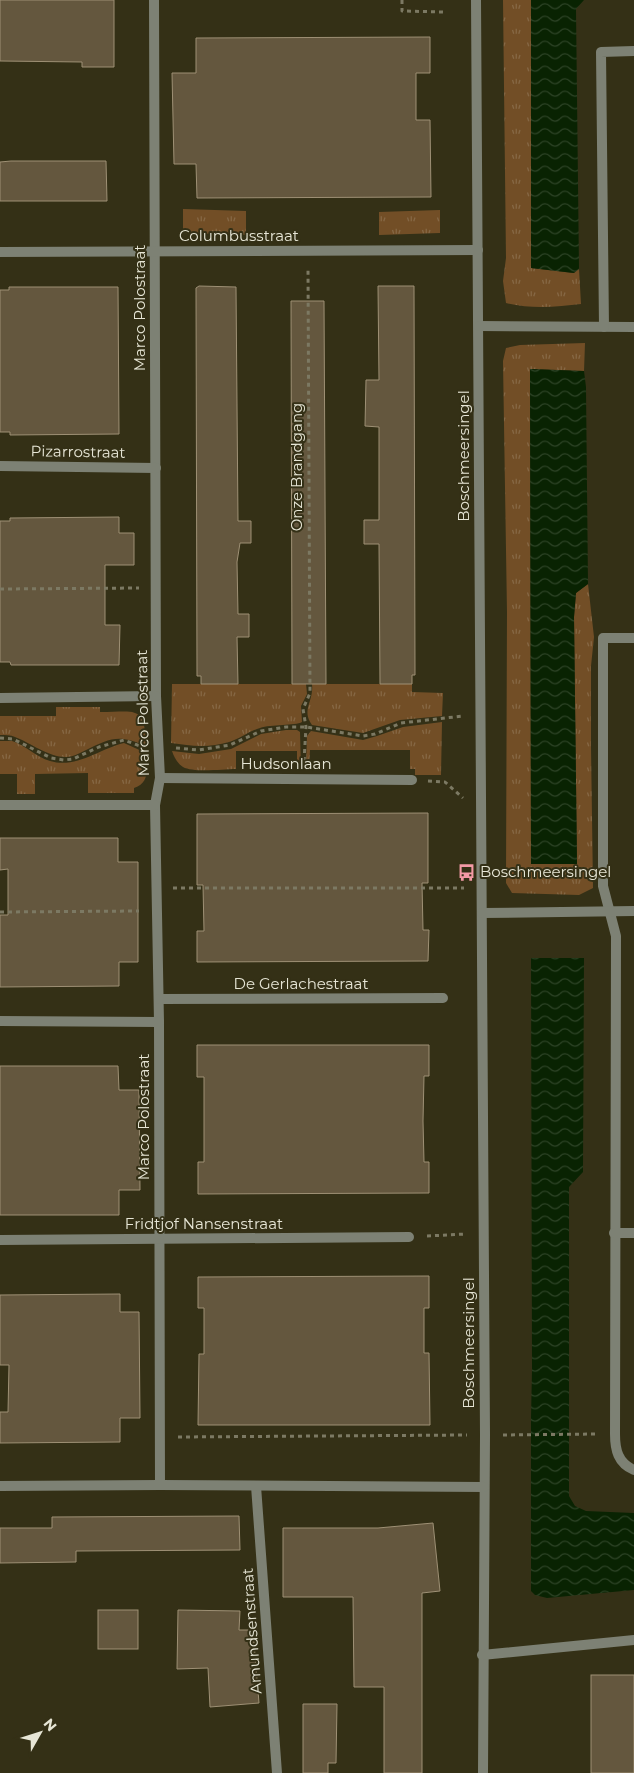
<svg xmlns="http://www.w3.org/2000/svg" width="634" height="1773" font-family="Montserrat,sans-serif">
	<defs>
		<pattern id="grass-tufts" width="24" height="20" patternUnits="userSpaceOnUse" patternTransform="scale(1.25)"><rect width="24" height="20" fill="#724e26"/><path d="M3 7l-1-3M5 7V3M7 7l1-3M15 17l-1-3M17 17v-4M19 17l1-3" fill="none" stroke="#866845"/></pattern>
		<pattern id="water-waves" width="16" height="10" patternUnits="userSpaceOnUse" patternTransform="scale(1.25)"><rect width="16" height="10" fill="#092302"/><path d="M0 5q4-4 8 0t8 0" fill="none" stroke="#2d4326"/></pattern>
	</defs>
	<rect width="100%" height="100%" fill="#343016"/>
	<g fill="url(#grass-tufts)">
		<path d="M503,0H531V268L573,273L579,269L581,304C557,307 530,309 506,303L503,281L506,258Z"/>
		<path d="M183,209L246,211V235L183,233Z"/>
		<path d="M440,210V233L379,235V212Z"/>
		<path d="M585,343L584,371L530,369L531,864L577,863L574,617L576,593L588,584L594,637L591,666V747L593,888L579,895L512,893L506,883L507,612L503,361L506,348L520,345Z"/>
		<path d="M172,684H306L307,694L301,706L302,722C295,726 271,724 260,728C249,731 240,739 229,742C209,748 191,746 171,743Z"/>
		<path d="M312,684H412V692L443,693L442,716L400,720L363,733L312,725C301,709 314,702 312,684Z"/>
		<path d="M56,707H100V712C136,712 145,704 146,746C118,734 111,738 84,751C78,754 72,757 66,757C48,757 31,743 15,737C11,735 5,735 0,735V716H56Z"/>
		<path d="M442,722L441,775H415V769H410V750H310L309,769L306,768L307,736L311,731L363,740L377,736L403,727Z"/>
		<path d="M286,730H297L300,732L301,769H297V751H236V769C223,769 194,773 183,767C177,763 174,757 172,751L199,754L231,749L261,734Z"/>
		<path d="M0,741C4,741 8,741 12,741C25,745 36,757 50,761C76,769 99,749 124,743L146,753C146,768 151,782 134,788V793H88V773L35,774V794H17V774H0Z"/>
	</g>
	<g fill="url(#water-waves)">
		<path d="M531,0H584L576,9L579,269L574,273L531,268Z"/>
		<path d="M530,369L584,371L586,387L588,584L576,593L574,617L577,864H531Z"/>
		<path d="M531,958H584L583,1172L569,1187V1496L575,1506L586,1511L634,1513V1590L547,1598L535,1595L531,1591V1418L532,1369Z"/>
	</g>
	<g fill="#64573e" stroke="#9e9075">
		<path d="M0,0H114V67H82V62L0,61Z"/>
		<path d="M430,37V73H416V120H430L431,197L197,198L196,164H174L172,73H196V38Z"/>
		<path d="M11,161H106L107,201H0V162Z"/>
		<path d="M199,286L236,287L238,521H251V543H240L237,562L238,614H249V637H237L238,684H201V676H197L196,288Z"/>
		<path d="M378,286H414L415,675H412V684H380L379,544H364V520H379V427L365,426L366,380H379Z"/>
		<path d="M9,287H118L119,434L10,435V432H0V290H9Z"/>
		<path d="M291,301H324L326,684H292Z"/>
		<path d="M119,517V533H134V565H105V625H120L119,665H11L10,662H0V521H10V518Z"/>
		<path d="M428,813V883H422L423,930H429L428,961L197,962V931H204L203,885H197V814Z"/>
		<path d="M0,838H118V862H138V962H119V986L0,987V915H8V869L0,870Z"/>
		<path d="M197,1045H429V1076H424L423,1121L424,1162H429V1193L198,1194V1162H204V1077H197Z"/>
		<path d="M0,1066H118L119,1090H139L140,1190H119V1215H0Z"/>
		<path d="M429,1276V1308H424V1353H429L430,1425H198L199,1354H204V1308H198V1277Z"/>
		<path d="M120,1294V1312H139L140,1418H120V1442L0,1443V1412H8L9,1365H0V1295Z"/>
		<path d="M239,1516L240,1550L76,1551V1562L0,1563V1528H52V1517Z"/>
		<path d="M433,1523L440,1591L422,1593V1773H384V1687H354L353,1597H283V1528H378Z"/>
		<rect x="98" y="1610" width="40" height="39"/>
		<path d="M178,1610L240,1611L239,1630H253L259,1703L210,1707L208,1668L177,1669Z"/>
		<rect x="591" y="1675" width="43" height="98"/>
		<path d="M303,1704H337L336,1763H328V1773H303Z"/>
	</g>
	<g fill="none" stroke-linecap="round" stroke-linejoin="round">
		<g stroke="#7c7963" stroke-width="3" stroke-dasharray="4 4" stroke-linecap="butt">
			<path d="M402,0V11L443,12"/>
			<path d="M0,589L139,588"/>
			<path d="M0,738L13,739L51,758L64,760L73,759L99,747L124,740L140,746"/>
			<path d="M176,748L199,750L230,745L261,731L286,727H306L363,736L375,734L401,723L463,716"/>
			<path d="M304,761L306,727L303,709L310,693L308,269"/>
			<path d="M428,781L445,782L463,798"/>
			<path d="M173,888H464"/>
			<path d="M0,912L139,911"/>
			<path d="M427,1236L466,1234"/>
			<path d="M503,1435L597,1434"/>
			<path d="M178,1437L467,1435"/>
		</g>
		<path stroke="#7d8174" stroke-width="10" d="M256,1486L277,1773"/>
		<g stroke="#7d8174" stroke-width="10">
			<path d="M154,0L156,696L160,778L155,805L159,1022L160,1485"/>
			<path d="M476,0L485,1435L483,1773"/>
			<path d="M0,252L478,250"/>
			<path d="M479,326L634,327"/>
			<path d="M604,327L601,52L634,51"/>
			<path d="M0,466L156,468"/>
			<path d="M634,638H603V886L616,936L615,1434C615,1450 618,1463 634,1470"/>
			<path d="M0,698L156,696"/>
			<path d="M160,778L412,780"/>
			<path d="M0,805H155"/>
			<path d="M482,913L634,911"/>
			<path d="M159,999L443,998"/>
			<path d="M0,1021L159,1022"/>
			<path d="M614,1233H634"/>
			<path d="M0,1240L409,1237"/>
			<path d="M0,1486L160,1485L484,1487"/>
			<path d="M482,1655L634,1640"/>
		</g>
	</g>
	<defs>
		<symbol id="bus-bare" viewBox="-9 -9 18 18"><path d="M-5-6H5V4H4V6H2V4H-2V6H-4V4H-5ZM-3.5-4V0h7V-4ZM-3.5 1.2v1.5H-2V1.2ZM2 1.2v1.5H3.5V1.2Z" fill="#f49aa6" stroke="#343016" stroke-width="2.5" paint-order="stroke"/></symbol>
	</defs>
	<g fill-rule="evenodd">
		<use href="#bus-bare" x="454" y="860" width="25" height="25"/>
	</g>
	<g text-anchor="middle" stroke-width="4" stroke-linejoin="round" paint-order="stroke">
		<g font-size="15" fill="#e7e6d6" stroke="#343016">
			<text x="239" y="241">Columbusstraat</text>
			<text transform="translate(140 308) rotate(-90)" y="5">Marco Polostraat</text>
			<text transform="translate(78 452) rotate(1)" y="5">Pizarrostraat</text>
			<text transform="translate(464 456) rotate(-90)" y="5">Boschmeersingel</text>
			<text transform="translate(297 467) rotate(-90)" y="5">Onze Brandgang</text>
			<text transform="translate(143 713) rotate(-91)" y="5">Marco Polostraat</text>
			<text x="286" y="769">Hudsonlaan</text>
			<text x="301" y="989">De Gerlachestraat</text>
			<text transform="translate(144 1117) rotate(-90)" y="5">Marco Polostraat</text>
			<text x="204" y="1229">Fridtjof Nansenstraat</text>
			<text transform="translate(469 1343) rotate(-90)" y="5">Boschmeersingel</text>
			<text transform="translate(252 1631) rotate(-94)" y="5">Amundsenstraat</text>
		</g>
		<g font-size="15" fill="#e7e6d6" stroke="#343016" text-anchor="start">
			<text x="480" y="877">Boschmeersingel</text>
		</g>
	</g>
	<g transform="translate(40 1733) rotate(51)" stroke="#343016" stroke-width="4" paint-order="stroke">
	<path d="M0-4L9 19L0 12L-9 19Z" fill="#e7e6d6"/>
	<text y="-8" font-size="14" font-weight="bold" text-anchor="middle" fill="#e7e6d6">N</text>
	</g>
</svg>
